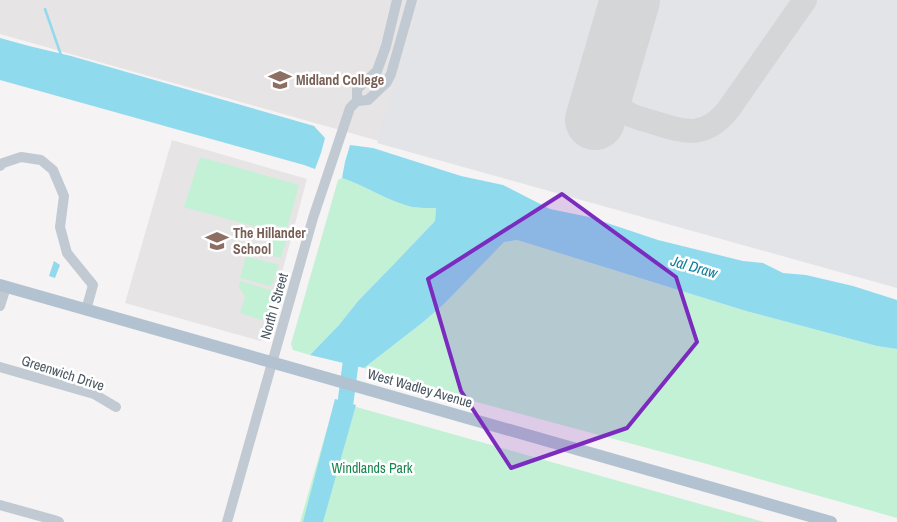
<svg xmlns="http://www.w3.org/2000/svg" width="897" height="522" font-family="'Archivo Narrow',sans-serif">
	<rect width="100%" height="100%" fill="#f5f3f3"/>
	<g fill="#e6e4e5">
		<path d="M0,0H419L379,141L0,34Z"/>
		<path d="M172,140L307,179L264,340L260,341L125,303Z"/>
	</g>
	<path fill="#e2e4e7" d="M419,0H897V288L377,143Z"/>
	<g fill="#c3f1d5">
		<path d="M200,157L299,185L287,228L270,224L268,230L184,207Z"/>
		<path d="M342,178C366,186 387,201 412,207C420,208 428,208 436,208L435,221L393,265L358,301L339,325L310,355L293,350L291,344L338,180Z"/>
		<path d="M273,227L289,231L281,258L266,254Z"/>
		<path d="M517,240L746,311L877,346L897,349V518L707,464L402,382L364,368L422,323L444,304L504,241Z"/>
		<path d="M246,256L279,265L273,283L270,286L240,278Z"/>
		<path d="M240,281L277,292L268,322L240,313L245,297L239,287Z"/>
		<path d="M335,401L764,522H300Z"/>
	</g>
	<g fill="#90daee">
		<path d="M0,38L29,46L71,56L314,126L325,138L321,153L315,169L304,165L0,80Z"/>
		<path d="M350,145L373,148L461,176L503,185L550,209L589,217L658,240L743,261L763,263L783,273L806,275L853,286L897,300V349L877,346L746,311L517,240L504,242L444,304L422,323L364,368L310,355L339,325L358,301L393,265L435,221L436,208C428,208 419,208 412,207C387,201 366,186 342,178L345,162Z"/>
		<path d="M54,261L60,265L55,278L49,276Z"/>
		<path d="M335,399L356,405L323,522H303Z"/>
	</g>
	<g fill="none" stroke-linecap="round" stroke-linejoin="round">
		<path stroke="#90daee" stroke-width="2.5" d="M45,9L61,55"/>
		<path stroke="#90daee" stroke-width="16" d="M340,423L345,406L351,360L362,348"/>
		<path stroke="#d5d6d8" stroke-width="24" d="M610,69C610,81 610,96 618,106C626,115 638,118 649,121C682,131 703,141 728,110L805,0"/>
		<path stroke="#d5d6d8" stroke-width="60" d="M595,120L630,0"/>
		<g stroke="#c1cad2" stroke-width="10">
			<path d="M357,101L368,100L387,82L391,74L412,0"/>
			<path d="M357,101V89L377,71L386,46L397,0"/>
			<path d="M0,166L3,163L21,157L41,160L53,170L64,196L60,227L67,253L93,285L86,310"/>
			<path d="M0,306L6,287"/>
			<path d="M0,367L94,394L116,407"/>
			<path d="M0,505L54,520L59,522"/>
			<path d="M227,522L313,218L350,108L357,101"/>
		</g>
		<path stroke="#b3c2d1" stroke-width="12" d="M0,285L380,393L831,522"/>
	</g>
	<path fill="#7b2cbf" fill-opacity="0.2" stroke="#7b2cbf" stroke-width="4" stroke-linejoin="round" d="M562,194L676,277L697,342L627,428L511,468L461,391L428,279Z"/>
	<defs>
		<symbol id="university-bare" viewBox="-9 -9 18 18"><path d="M0-5L7-2L0 1L-7-2ZM-4 1L0 2.5L4 1V4Q0 6-4 4Z" fill="#8d6e63" stroke="#fff" stroke-width="2.5" paint-order="stroke"/></symbol>
		<symbol id="school-bare" viewBox="-9 -9 18 18"><path d="M0-5L7-2L0 1L-7-2ZM-4 1L0 2.5L4 1V4Q0 6-4 4Z" fill="#8d6e63" stroke="#fff" stroke-width="2.5" paint-order="stroke"/></symbol>
	</defs>
	<g fill-rule="evenodd">
		<use href="#university-bare" x="264" y="64" width="32" height="32"/>
		<use href="#school-bare" x="201" y="225" width="32" height="32"/>
	</g>
	<g text-anchor="middle" stroke-width="5" stroke-linejoin="round" paint-order="stroke">
		<g font-size="14" font-weight="bold" fill="#785e54" stroke="#fff" text-anchor="start">
			<text x="296" y="85">Midland College</text>
			<text x="233" y="238">The Hillander<tspan x="233" dy="16">School</tspan></text>
		</g>
		<g font-size="14" fill="#4a5661" stroke="#fff">
			<text transform="translate(274 306) rotate(-74)" y="5">North I Street</text>
			<text transform="translate(63 373) rotate(18)" y="5">Greenwich Drive</text>
			<text transform="translate(420 388) rotate(16)" y="5">West Wadley Avenue</text>
		</g>
		<g font-size="14" fill="#17864f" stroke="#fff">
			<text x="372" y="473">Windlands Park</text>
		</g>
		<g font-size="15" font-style="italic" fill="#0c7c9b" stroke="#fff">
			<text transform="translate(694 267) rotate(16)" y="5">Jal Draw</text>
		</g>
	</g>
</svg>
